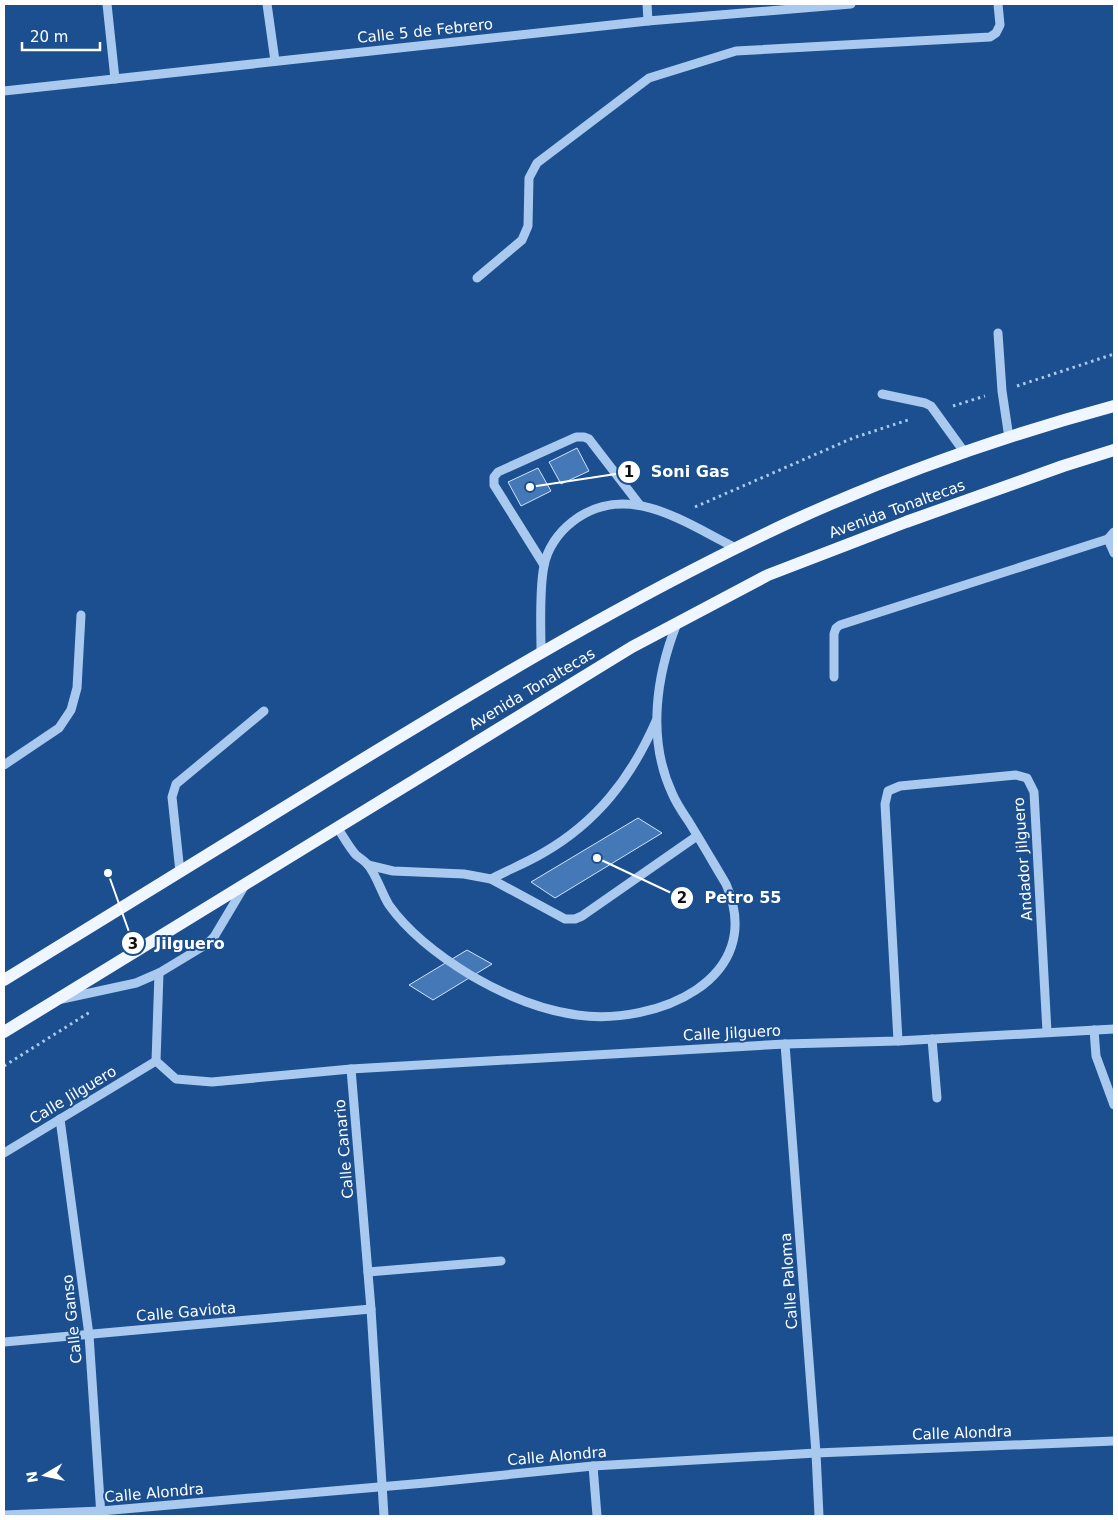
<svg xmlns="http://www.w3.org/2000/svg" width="1118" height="1520" font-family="'DejaVu Sans',sans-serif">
	<rect width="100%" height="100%" fill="#1b4f8f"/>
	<g fill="#4478b7" stroke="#cfe3fa">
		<path d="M577,448L589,471L561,484L549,462Z"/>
		<path d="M538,468L551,491L521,506L508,482Z"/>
		<path d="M638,818L662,833L555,898L531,882Z"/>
		<path d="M467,950L492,964L433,1000L409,985Z"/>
	</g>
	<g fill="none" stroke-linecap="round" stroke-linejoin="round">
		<g stroke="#a9c9ee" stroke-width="3" stroke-dasharray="2.5 4" stroke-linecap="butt">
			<path d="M1017,386L1114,354"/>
			<path d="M953,406L985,396"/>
			<path d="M695,507L853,438L911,419"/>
			<path d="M4,1066L90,1012"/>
		</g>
		<g stroke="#a9c9ee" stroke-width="9">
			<path d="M107,4L115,79"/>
			<path d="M267,4L275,61"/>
			<path d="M647,4L648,21"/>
			<path d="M4,91L648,21L851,4"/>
			<path d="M477,278L522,240L528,226L529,178L537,163L649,78L736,51L990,37L996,33L1000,25L998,4"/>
			<path d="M998,333L1002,391L1009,438"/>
			<path d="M882,394L925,403L931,406L965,453"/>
			<path d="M1108,539L1114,553"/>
			<path d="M544,565L494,485V477L498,472L576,437H584L589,439L639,504"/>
			<path d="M541,653C541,628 539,590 544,566C547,549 558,533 572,522C626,479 685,523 736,548"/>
			<path d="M834,677V634L836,628L840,625L1108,539L1114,532"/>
			<path d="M4,765L59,728L71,710L77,688L81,615"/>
			<path d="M337,827C343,836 349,847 356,855C360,858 365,861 368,865C377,876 381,892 389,905C409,933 442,958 472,976C503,994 541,1010 577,1015C655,1026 768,980 726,884C714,864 702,843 689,822C683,813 676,803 672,793C647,739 656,676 677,623"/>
			<path d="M368,865L393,871L464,874L491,879L565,919H575L582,916L697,836"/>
			<path d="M180,872L172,797L176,784L264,711"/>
			<path d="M491,879C508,870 526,863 543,853C597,822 631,778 656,721"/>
			<path d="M159,973L156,1061L176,1079L212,1082L351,1069L785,1044L898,1041L1114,1029"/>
			<path d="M62,999L136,983L159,973L207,944L214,937L245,885"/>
			<path d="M1094,1030L1096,1056L1114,1105"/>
			<path d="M932,1039L937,1098"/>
			<path d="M898,1041L885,804L888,791L900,786L1016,775L1027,778L1034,792L1047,1032"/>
			<path d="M785,1044L816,1453L819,1516"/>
			<path d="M351,1069L371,1309L384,1516"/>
			<path d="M60,1119L89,1335L101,1516"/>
			<path d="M4,1153L156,1061"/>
			<path d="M368,1272L501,1261"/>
			<path d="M4,1342L371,1309"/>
			<path d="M593,1466L597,1516"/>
			<path d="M4,1515L101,1511L425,1483L593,1466L816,1453L1114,1441"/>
		</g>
		<g stroke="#f0f6ff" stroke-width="12">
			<path d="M4,980C115,912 226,844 337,775C484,685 632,596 788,523C892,475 1003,436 1114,406"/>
			<path d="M4,1032L632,647L768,575L906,522L1063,466L1114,450"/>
		</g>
	</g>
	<g text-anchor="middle" stroke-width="4" stroke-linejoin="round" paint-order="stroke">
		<g font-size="15" fill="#fff" stroke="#1b4f8f">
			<text transform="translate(425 31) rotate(-6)" y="5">Calle 5 de Febrero</text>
			<text transform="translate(897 509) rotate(-20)" y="5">Avenida Tonaltecas</text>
			<text transform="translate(532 689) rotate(-31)" y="5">Avenida Tonaltecas</text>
			<text transform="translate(1023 859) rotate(-94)" y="5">Andador Jilguero</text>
			<text transform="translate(732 1033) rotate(-3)" y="5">Calle Jilguero</text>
			<text transform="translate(73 1095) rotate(-31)" y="5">Calle Jilguero</text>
			<text transform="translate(344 1149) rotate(-95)" y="5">Calle Canario</text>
			<text transform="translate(789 1281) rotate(-94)" y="5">Calle Paloma</text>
			<text transform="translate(186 1312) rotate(-5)" y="5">Calle Gaviota</text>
			<text transform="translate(72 1319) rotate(-96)" y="5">Calle Ganso</text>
			<text transform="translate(962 1433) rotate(-2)" y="5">Calle Alondra</text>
			<text transform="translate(557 1456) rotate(-5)" y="5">Calle Alondra</text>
			<text transform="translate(154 1493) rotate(-5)" y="5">Calle Alondra</text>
		</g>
	</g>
	<path fill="none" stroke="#fff" stroke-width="2" d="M530 487L629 472M597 858L682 898M108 873L133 943"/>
	<g fill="#fff" stroke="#1b4f8f" stroke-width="2">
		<circle cx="530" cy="487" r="5"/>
		<circle cx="597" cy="858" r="5"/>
		<circle cx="108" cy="873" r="5"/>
		<circle cx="629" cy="472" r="12"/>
		<circle cx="682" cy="898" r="12"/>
		<circle cx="133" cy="943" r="12"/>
	</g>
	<g font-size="15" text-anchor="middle" font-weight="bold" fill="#111">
		<text x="629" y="477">1</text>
		<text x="682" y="903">2</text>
		<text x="133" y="949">3</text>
	</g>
	<g font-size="16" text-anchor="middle" font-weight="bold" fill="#fff" stroke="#1b4f8f" stroke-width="4" stroke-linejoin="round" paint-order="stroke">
		<text x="690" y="477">Soni Gas</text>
		<text x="743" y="903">Petro 55</text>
		<text x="190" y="949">Jilguero</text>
	</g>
	<rect width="1118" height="1520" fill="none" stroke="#ffffff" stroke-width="10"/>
	<g transform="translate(45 1475) rotate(261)" stroke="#1b4f8f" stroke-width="4" paint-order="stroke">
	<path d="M0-4L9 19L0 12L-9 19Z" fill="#ffffff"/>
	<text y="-8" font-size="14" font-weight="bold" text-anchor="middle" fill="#ffffff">N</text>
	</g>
	<path d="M22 42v8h78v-8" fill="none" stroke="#ffffff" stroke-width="2.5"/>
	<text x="30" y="42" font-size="15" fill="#ffffff" stroke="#1b4f8f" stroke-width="4" paint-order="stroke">20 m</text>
</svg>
